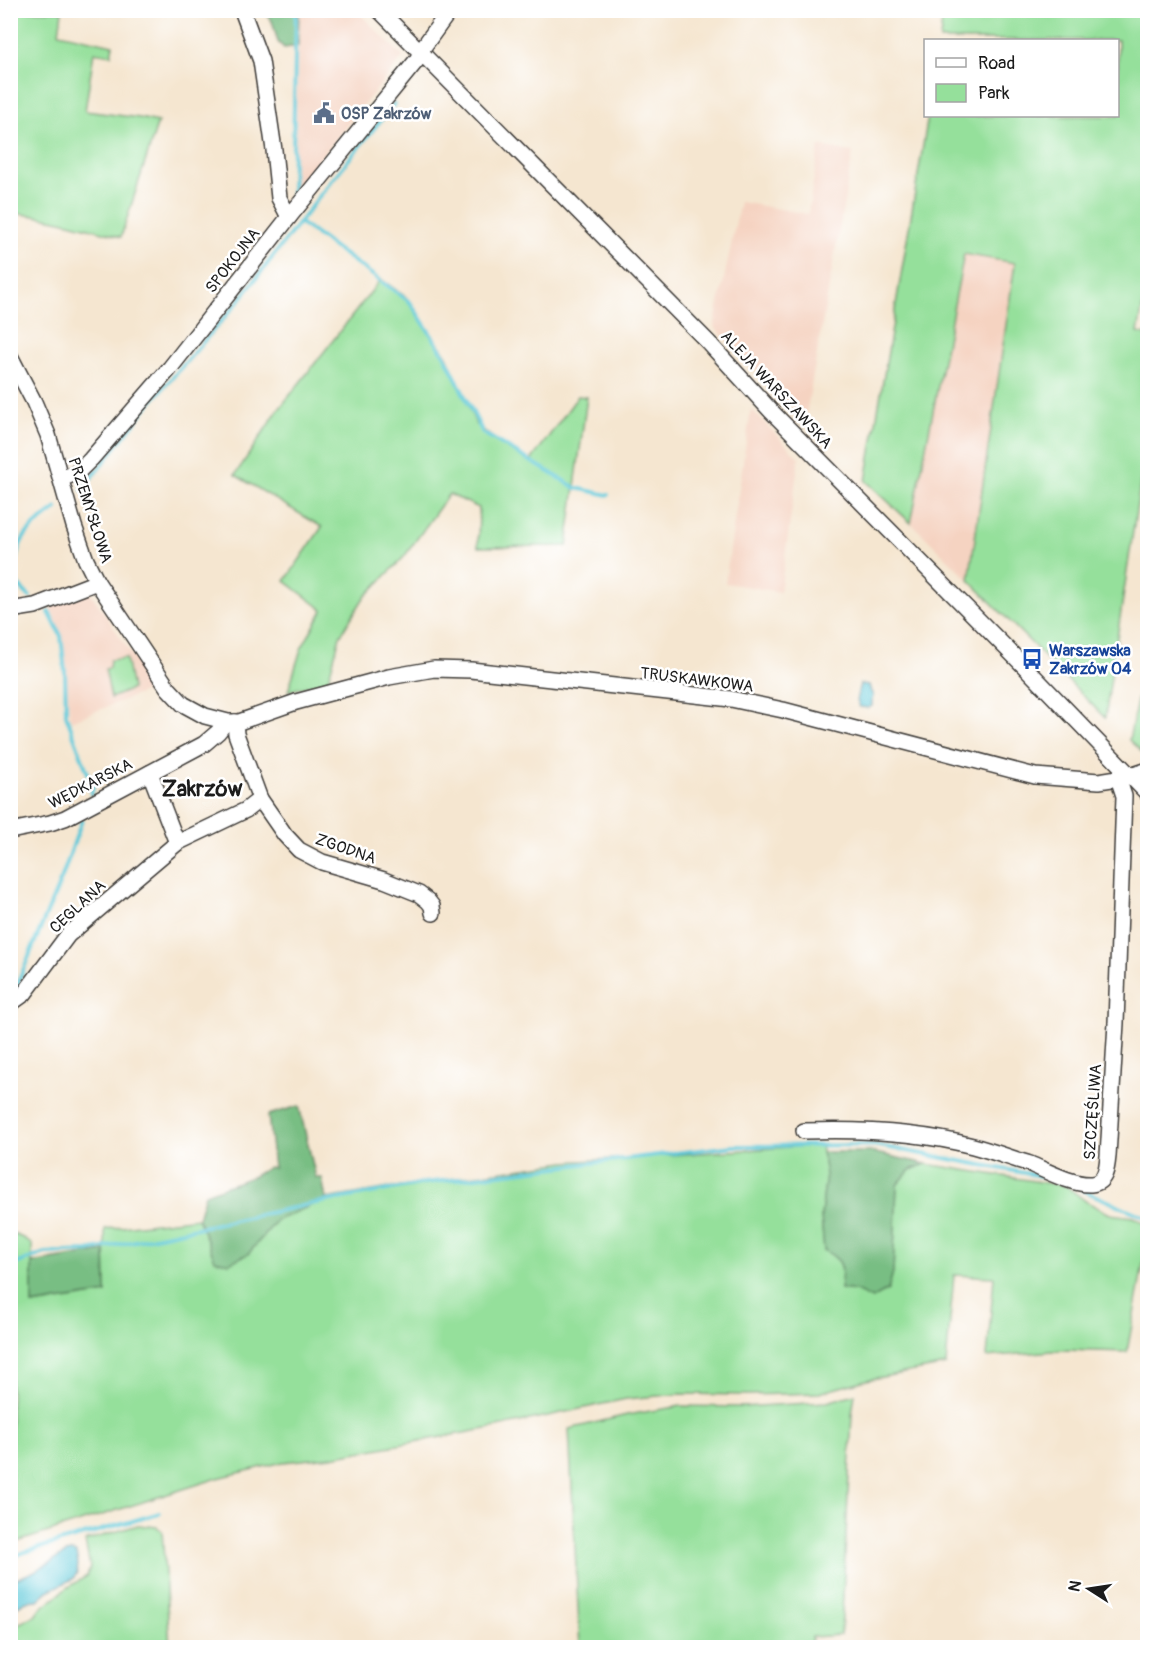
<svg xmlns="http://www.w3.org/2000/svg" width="1158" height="1658" font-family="Pangolin,sans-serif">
	<rect width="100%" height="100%" fill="#fff"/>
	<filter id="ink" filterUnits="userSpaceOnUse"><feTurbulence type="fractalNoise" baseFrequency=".0167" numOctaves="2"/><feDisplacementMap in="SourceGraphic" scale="12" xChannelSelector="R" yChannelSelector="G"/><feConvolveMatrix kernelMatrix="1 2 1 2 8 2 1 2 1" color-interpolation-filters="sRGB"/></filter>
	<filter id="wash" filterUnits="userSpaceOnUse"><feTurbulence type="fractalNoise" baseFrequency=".008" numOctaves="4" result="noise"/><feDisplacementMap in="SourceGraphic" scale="24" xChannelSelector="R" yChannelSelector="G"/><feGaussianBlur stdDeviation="1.35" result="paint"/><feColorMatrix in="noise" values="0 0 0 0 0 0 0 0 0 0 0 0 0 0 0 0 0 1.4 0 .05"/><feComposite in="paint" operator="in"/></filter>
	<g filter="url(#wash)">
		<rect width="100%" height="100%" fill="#f5e6d0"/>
		<g fill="#f5d3c1">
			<path d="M299,11H357L403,57L294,190Z"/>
			<path d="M819,146L853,152L805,420L779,392L714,327L740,202L808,214Z"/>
			<path d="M964,254L1015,263L969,580L911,523Z"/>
			<path d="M751,409L799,458L780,592L725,583Z"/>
			<path d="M90,592L154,688L71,721L69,714L63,638L50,607Z"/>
		</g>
		<g fill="#95e09b" stroke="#587e5c" stroke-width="1.5">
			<path d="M10,11H62L59,33L113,45L111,55L94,52L85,111L140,118L158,122L121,237C85,227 48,216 11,213Z"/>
			<path d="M943,11H1147L1148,274L1138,333L1147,335V438L1105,718L969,580L1015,263L964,254L911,523L866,481L928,116H1118V40H940Z"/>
			<path d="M381,279L406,297L447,356L476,424L503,446L530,462L578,396L587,397L567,546L478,547L479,508L449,494L404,557L363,599L340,636L328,681L288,691L301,649L323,610L285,581L322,527L235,475L276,413Z"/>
			<path d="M1147,652V757L1129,740Z"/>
			<path d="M126,658L132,689L111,698L105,669L109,668L110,660Z"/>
			<path d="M821,1145L826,1174L821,1216L824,1250L838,1258L843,1272L840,1289L856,1291L872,1299L888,1290L893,1272L897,1185L910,1170L926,1164L1066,1186L1087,1202L1110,1214L1133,1217L1147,1224V1243L1127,1352L1063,1350L987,1357L994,1277L954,1275L946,1365L866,1380L819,1393L749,1395L680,1394L626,1399L497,1427L331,1457L283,1462L218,1478L11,1544V1233L25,1239L32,1245V1305L106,1293L105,1229L198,1218L215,1260L248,1254L277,1220L326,1199L395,1187L565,1162Z"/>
			<path d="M855,1394L852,1414L841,1635L812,1637L811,1648L580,1647L569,1429L627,1415L681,1406L742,1407L827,1402Z"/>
			<path d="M138,1525L157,1527L162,1531L170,1647H11V1627L35,1616L40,1609L67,1588L87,1576L90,1567L85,1541Z"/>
		</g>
		<g fill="#78be83" stroke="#4a6d50" stroke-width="1.5">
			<path d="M264,11H299L298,46L284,48L278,42L272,21Z"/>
			<path d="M299,1106L316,1178H322L326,1199L277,1220L248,1254L229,1263L215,1260L198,1218L205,1194L254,1176L269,1167L274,1168L268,1115Z"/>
			<path d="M822,1152H871L926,1164L910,1170L897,1185L893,1272L888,1290L872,1299L856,1291L840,1289C843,1267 845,1262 824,1250L821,1216L826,1174Z"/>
			<path d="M105,1251L106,1293L32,1305V1263Z"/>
		</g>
		<g fill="#5ec9d9" stroke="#3d727a" stroke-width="1.5">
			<path d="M860,684L869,685L871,692L873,695L872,700V706L868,708L860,707C855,700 858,692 860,684Z"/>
			<path d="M72,1552L76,1553L78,1564L77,1573L73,1579L48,1591L38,1600L26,1601L11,1610V1581L33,1572L66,1553Z"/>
		</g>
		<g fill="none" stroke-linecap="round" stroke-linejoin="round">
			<g stroke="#5ec9d9" stroke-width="4">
				<path d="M292,198L296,10"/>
				<path d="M299,222L410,302L445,356L483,433L576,488L608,495"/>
				<path d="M82,490L146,408L238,302L332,180L394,104"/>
				<path d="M30,597L14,581C15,539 25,532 57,508"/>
				<path d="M49,612L61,636L65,672L66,715L93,787L91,794"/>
				<path d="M14,992L62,877L82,820"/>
				<path d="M1082,1190L1148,1218"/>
				<path d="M10,1266L45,1253L88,1251L316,1203L425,1183L733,1146L874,1145L1041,1176"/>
				<path d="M10,1558L25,1552L160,1513"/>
			</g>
		</g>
	</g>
	<g filter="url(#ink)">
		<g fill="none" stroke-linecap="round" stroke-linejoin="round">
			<defs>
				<g id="minor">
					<path d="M242,10L261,61L274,150L279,198L289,217"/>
					<path d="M379,10L708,342L771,411L1024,666L1148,794"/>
					<path d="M10,356L34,402L48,435L74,526L86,560L97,582L168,688L183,704L205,716L228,722H239L296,702L389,677L434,669L471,670L731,699L783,710L1035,776L1099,781L1130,776L1148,770"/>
					<path d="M61,479L78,472L91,459L170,368L289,217L417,60L424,46L450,10"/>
					<path d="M10,610L35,606L97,582"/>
					<path d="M235,722L236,734L260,799L285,835L299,850L322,862L384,880L419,894L428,901L432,906L433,913"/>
					<path d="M150,773L177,843"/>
					<path d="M10,831L50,823L65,818L204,744L218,732L226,722"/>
					<path d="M10,1004L24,994L68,935L177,843L246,810L260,799"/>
					<path d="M804,1131C860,1129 919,1132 973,1146C992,1151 1011,1158 1030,1164C1047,1171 1073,1185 1091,1184C1106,1183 1107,1167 1108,1156L1116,1023L1124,796L1118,778"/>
				</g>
			</defs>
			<use href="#minor" stroke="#3d3a37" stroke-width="18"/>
			<use href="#minor" stroke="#fff" stroke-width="15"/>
		</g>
	</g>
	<defs>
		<symbol id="civic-bare" viewBox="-9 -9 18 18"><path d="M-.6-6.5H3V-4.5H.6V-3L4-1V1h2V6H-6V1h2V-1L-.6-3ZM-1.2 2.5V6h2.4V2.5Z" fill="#5c6f8a" stroke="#fff" stroke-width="2.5" paint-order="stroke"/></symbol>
		<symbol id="bus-bare" viewBox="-9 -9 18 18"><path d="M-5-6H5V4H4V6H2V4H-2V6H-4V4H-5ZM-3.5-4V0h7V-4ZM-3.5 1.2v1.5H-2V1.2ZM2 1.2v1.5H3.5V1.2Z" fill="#1a4fb4" stroke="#fff" stroke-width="2.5" paint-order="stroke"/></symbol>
	</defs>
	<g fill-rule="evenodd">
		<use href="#civic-bare" x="309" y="98" width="30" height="30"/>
		<use href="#bus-bare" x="1017" y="644" width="30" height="30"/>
	</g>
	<g text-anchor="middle" stroke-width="5" stroke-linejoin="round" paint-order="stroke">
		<g font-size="16" font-weight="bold" fill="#4e5e75" stroke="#fff" text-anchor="start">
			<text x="341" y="119">OSP Zakrzów</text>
		</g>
		<g font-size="16" fill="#1c1c1c" stroke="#fff">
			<text transform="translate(232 260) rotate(-52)" y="6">SPOKOJNA</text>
			<text transform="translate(777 389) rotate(47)" y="6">ALEJA WARSZAWSKA</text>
			<text transform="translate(91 510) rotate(72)" y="6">PRZEMYSŁOWA</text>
			<text transform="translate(697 679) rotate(7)" y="6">TRUSKAWKOWA</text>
			<text transform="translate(90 783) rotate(-27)" y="6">WĘDKARSKA</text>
			<text transform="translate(346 848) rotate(19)" y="6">ZGODNA</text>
			<text transform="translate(77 906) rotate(-43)" y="6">CEGLANA</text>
			<text transform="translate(1092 1112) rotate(-86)" y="6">SZCZĘŚLIWA</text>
		</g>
		<g font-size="16" font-weight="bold" fill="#164399" stroke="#fff" text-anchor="start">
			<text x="1049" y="656">Warszawska<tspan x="1049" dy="18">Zakrzów 04</tspan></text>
		</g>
		<g font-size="22" font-weight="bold" fill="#1c1c1c" stroke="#fff">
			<text x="202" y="796">Zakrzów</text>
		</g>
	</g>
	<rect width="1158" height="1658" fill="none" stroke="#fff" stroke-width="36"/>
	<rect x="924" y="39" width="195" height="78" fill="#ffffff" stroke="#a4a4a4" stroke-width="1.5"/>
	<rect x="936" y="58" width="30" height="9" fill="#ffffff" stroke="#a4a4a4" stroke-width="1.5"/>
	<text x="978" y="69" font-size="18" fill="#1c1c1c">Road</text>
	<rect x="936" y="84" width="30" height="18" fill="#95e09b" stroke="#a4a4a4" stroke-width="1.5"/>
	<text x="978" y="99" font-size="18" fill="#1c1c1c">Park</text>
	<g transform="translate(1089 1589) rotate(282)" stroke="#ffffff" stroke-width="4.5" paint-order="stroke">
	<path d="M0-4.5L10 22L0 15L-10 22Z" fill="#1c1c1c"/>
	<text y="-9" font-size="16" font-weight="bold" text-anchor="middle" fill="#1c1c1c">N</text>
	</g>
</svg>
